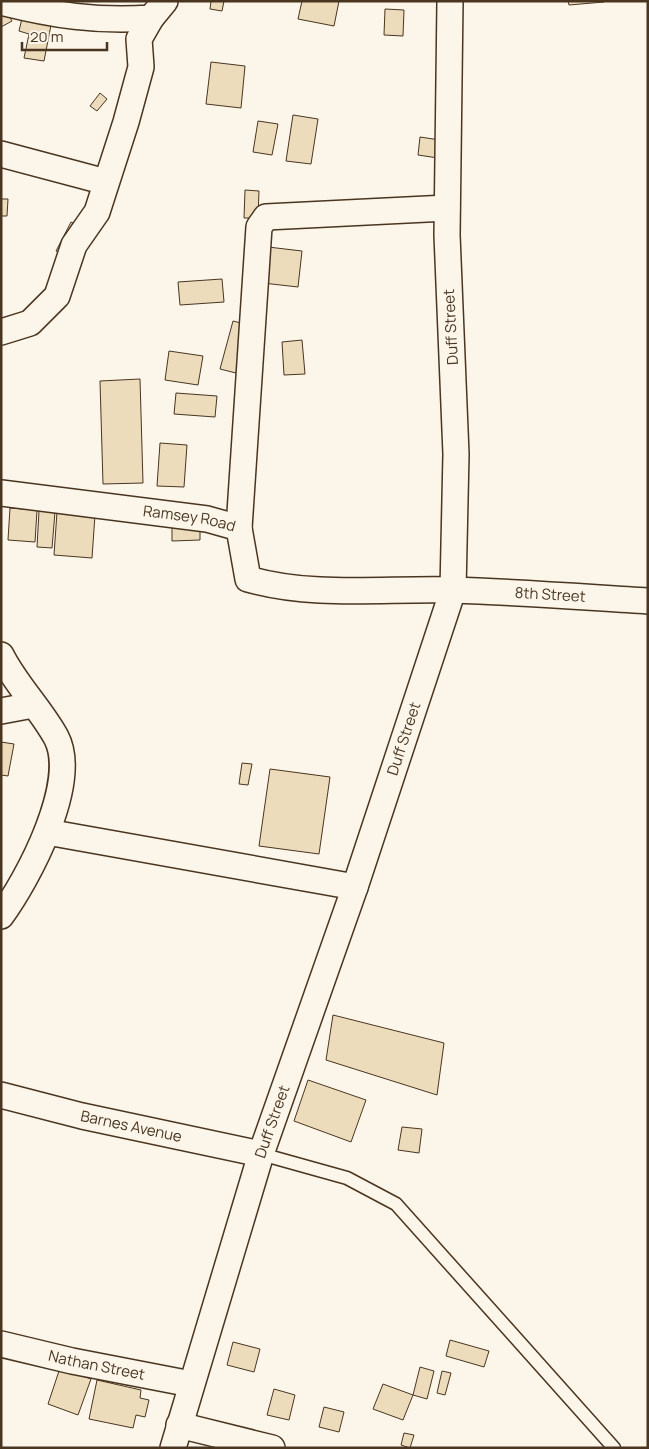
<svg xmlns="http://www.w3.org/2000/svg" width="649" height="1449" font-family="Manrope,sans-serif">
	<rect width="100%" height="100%" fill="#fbf6e9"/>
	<g fill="#ecdcbc" stroke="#4a3520">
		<path d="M211,1H224L222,11L210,9Z"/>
		<path d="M302,1H339L334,26L298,19Z"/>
		<path d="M568,1H604V2L569,5Z"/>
		<path d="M385,9L404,10L403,36L384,35Z"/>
		<path d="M7,13L12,21L1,27V16Z"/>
		<path d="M23,14L52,20L44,61L24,58L29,34L19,31Z"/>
		<path d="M211,62L245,66L241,108L206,104Z"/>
		<path d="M100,93L107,99L97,111L90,106Z"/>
		<path d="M293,115L318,119L311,164L286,161Z"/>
		<path d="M258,121L278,124L272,155L253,152Z"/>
		<path d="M420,137L440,140L438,158L418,155Z"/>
		<path d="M245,190L259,191L258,218H244Z"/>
		<path d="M1,199H8L7,216H1Z"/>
		<path d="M71,222L82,227L66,256L56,251Z"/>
		<path d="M268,247L302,251L298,287L263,283Z"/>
		<path d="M222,279L224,302L180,305L178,282Z"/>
		<path d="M233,321L249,325L236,373L220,369Z"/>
		<path d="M302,340L305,374L284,375L282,342Z"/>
		<path d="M169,351L203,356L198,385L165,380Z"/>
		<path d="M140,379L143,483L103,484L100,381Z"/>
		<path d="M176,393L217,396L215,417L174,414Z"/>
		<path d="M160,443L187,445L184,487L157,486Z"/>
		<path d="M10,508L37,510L35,542L8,540Z"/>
		<path d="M39,511L55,512L52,548L37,547Z"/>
		<path d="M57,512L95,515L92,558L54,555Z"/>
		<path d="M200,520V540L172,541V521Z"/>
		<path d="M1,742L14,744L8,776L1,775Z"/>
		<path d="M242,763L252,764L248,785L239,784Z"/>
		<path d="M270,769L330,777L319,854L259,846Z"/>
		<path d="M333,1015L444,1043L437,1095L326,1060Z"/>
		<path d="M308,1080L366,1100L351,1142L294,1121Z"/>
		<path d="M402,1127L422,1129L419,1153L398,1150Z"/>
		<path d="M450,1340L489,1351L484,1367L446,1356Z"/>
		<path d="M233,1342L260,1349L254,1372L227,1365Z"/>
		<path d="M420,1367L434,1371L427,1399L413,1395Z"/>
		<path d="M60,1368L91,1379L78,1415L48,1404Z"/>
		<path d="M442,1371L451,1373L445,1395L437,1393Z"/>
		<path d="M97,1380L141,1390L140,1398L149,1400L145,1417L136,1415L133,1428L89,1419Z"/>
		<path d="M383,1384L413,1395L403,1420L373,1409Z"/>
		<path d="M274,1389L295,1395L289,1420L267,1415Z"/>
		<path d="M324,1407L344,1412L339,1432L319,1427Z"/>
		<path d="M404,1433L414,1435L410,1448L401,1445Z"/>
	</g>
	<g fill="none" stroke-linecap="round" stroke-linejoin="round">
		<defs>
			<path id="service" d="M261,1154L347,1178L396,1204L614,1448"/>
			<g id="minor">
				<path d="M1,2C53,15 97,22 151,18L165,1"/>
				<path d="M1,154L106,182"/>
				<path d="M1,332L30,323L57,296L74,245L97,212L126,122L141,67L139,39L151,18"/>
				<path id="s1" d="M1,493L207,519L239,528L248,579C314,598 385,588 453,590C518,592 583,597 648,601"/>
				<path d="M239,528L259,227L266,217L447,208"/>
				<path d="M1,655C16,685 40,708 56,737C80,782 28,879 1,916"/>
				<path d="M1,711L33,705"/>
				<path d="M47,832L355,887"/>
				<path id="s2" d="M1,1095L82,1116L261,1154"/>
				<path id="s3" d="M1,1344L72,1361L191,1384"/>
				<path d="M179,1425L272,1448"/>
				<path id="s4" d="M173,1448L261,1154L355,887L453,590L456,454L447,235L450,1"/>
			</g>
		</defs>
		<use href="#service" stroke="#4a3520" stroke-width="15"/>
		<use href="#minor" stroke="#4a3520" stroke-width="28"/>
		<use href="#service" stroke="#fbf6e9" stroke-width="12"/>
		<use href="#minor" stroke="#fbf6e9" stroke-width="25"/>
	</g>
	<g text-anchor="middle" stroke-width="4" stroke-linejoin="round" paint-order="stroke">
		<g font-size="15" fill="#4a3520" stroke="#fbf6e9">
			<text transform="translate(451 327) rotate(-93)" y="5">Duff Street</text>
			<text dy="5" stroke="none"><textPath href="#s1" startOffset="190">Ramsey Road</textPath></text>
			<text dy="5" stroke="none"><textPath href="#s1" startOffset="596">8th Street</textPath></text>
			<text dy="5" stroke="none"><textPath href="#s4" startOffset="746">Duff Street</textPath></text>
			<text dy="5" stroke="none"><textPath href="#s4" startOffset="341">Duff Street</textPath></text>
			<text dy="5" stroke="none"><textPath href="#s2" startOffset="134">Barnes Avenue</textPath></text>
			<text dy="5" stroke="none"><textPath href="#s3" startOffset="98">Nathan Street</textPath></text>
		</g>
	</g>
	<rect width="649" height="1449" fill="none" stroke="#4a3520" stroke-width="5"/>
	<path d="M22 42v8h85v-8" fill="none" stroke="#4a3520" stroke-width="2.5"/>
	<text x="30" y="42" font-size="15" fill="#4a3520" stroke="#fbf6e9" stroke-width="4" paint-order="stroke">20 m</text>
</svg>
